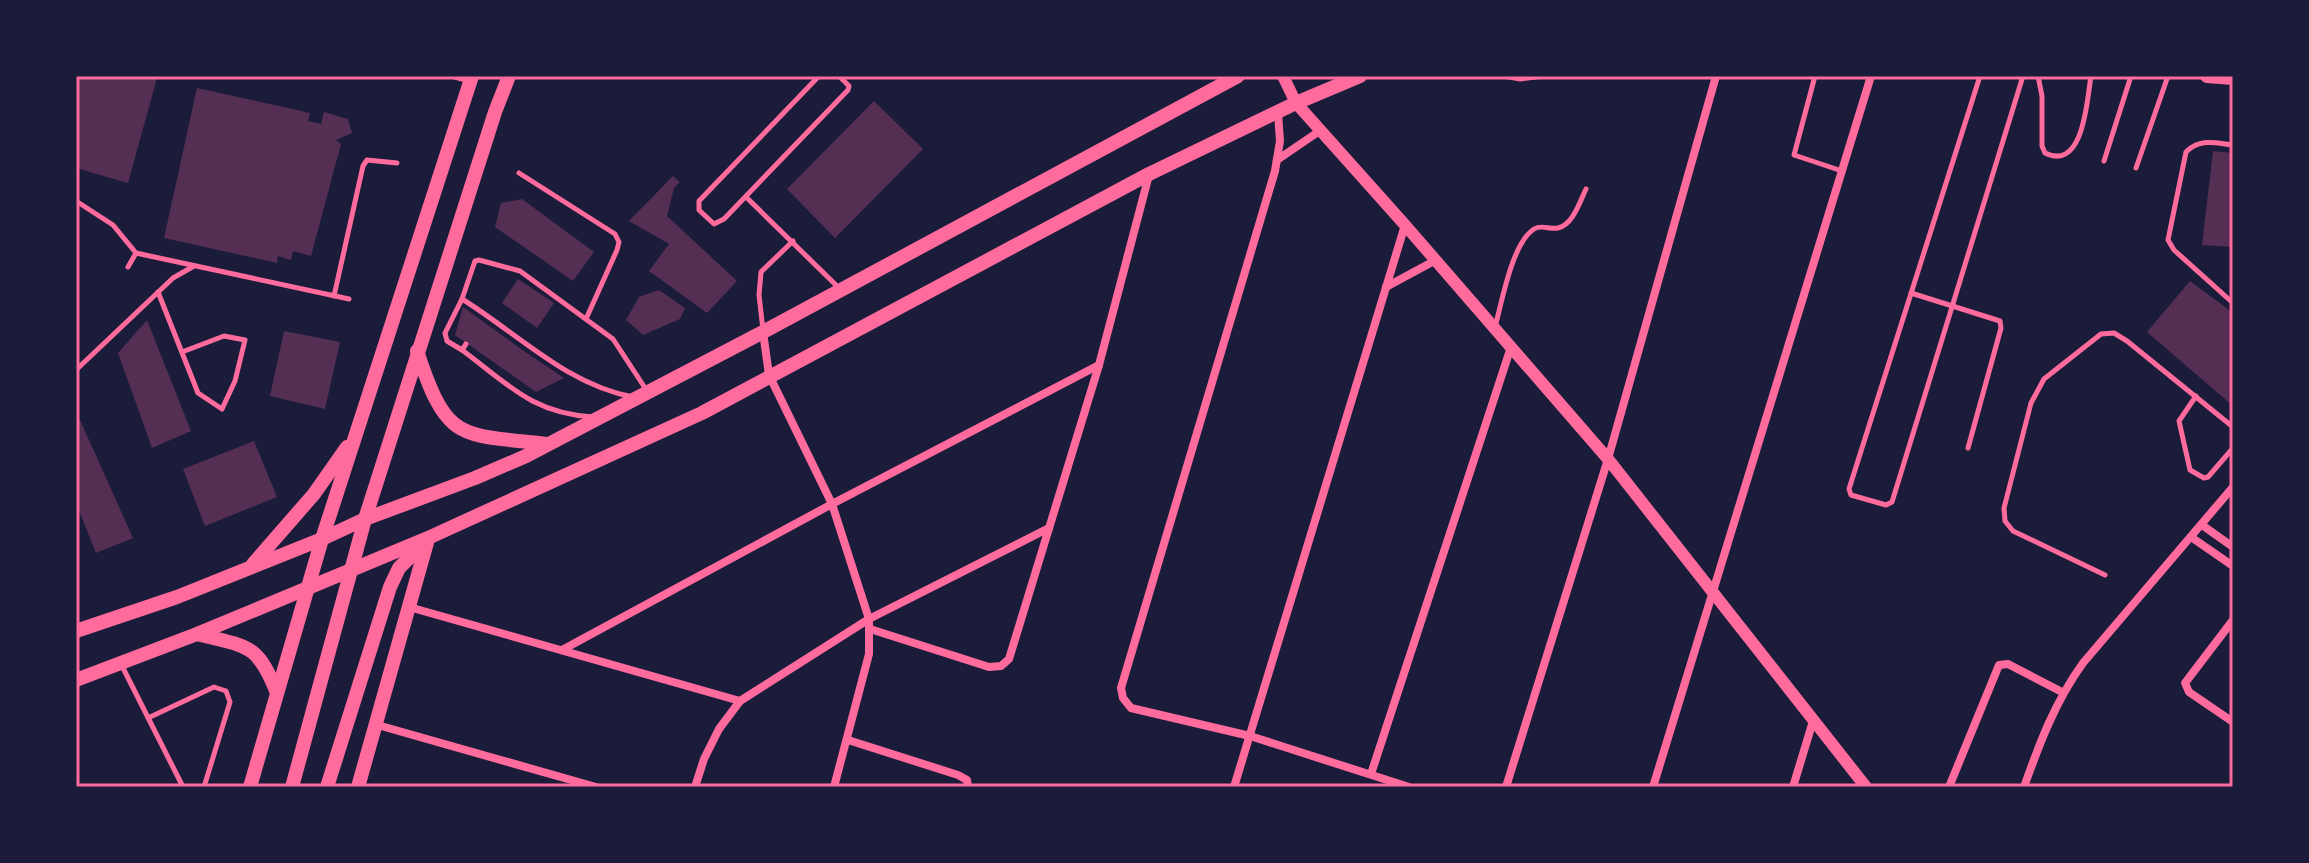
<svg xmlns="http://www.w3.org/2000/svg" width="2309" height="863" font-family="Arial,sans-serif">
	<rect width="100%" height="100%" fill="#1b1b3a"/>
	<g fill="#542f53">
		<path d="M76,76L157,78L128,183L76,168Z"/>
		<path d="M197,88L310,113L308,121L321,124L324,112L348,119L352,133L336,140L341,144L311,256L293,251L291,260L278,256L277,263L164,238Z"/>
		<path d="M874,101L923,149L835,238L787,189Z"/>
		<path d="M2213,151L2233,153V247L2202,245Z"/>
		<path d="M673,176L680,182L674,188L667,216L737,281L707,313L649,271L669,244L629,221Z"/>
		<path d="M522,199L594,252L573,281L495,227L501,203Z"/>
		<path d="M518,279L554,303L537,328L502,303Z"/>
		<path d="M2190,281L2233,313V406L2147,332Z"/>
		<path d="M659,290L685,308L680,319L643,335L626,320L639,297Z"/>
		<path d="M463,307L521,349L564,378L536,392L455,335Z"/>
		<path d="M147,320L191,431L152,448L118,353Z"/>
		<path d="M284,331L340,342L325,409L270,396Z"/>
		<path d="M80,420L133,538L96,553L76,503V423Z"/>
		<path d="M254,441L277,497L205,526L183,469Z"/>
	</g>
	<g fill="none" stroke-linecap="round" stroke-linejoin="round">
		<g stroke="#ff6b9d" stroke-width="5">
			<path d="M819,76L699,201V210L714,224L724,219L848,90L849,86L839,76"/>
			<path d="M1504,76L1520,79L1543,76"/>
			<path d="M1815,76L1794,155L1842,171"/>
			<path d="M1980,76L1849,489L1851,495L1886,505L1892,502L2023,76"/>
			<path d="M2038,76L2042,96V146L2045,153C2084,172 2087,99 2091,76"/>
			<path d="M2233,145C2215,143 2199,138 2186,152L2168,240L2174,250L2233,303"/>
			<path d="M2104,161L2131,76"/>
			<path d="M2136,168L2168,76"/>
			<path d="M519,173L615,234L619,242L617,250L586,319"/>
			<path d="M746,197L839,288"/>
			<path d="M76,201L113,225L136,253L349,299"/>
			<path d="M128,267L136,253"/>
			<path d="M158,292L198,393L222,409L235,381L245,340L224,336L182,352"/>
			<path d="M1911,293L2000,321L2001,328L1968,448"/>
			<path d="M334,296L363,166L367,160L397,163"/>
			<path d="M462,299C517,333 567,385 633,397"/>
			<path d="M1495,327C1502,302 1512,243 1534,229C1542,224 1550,230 1558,228C1573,225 1580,201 1586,189"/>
			<path d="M763,330L759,295L761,272L793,241"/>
			<path d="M466,344L462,350L447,341L445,333L462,299L475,261L479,260L520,271L613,339L647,391"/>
			<path d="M462,350C509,385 532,413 593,417"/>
			<path d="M76,370L173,278L194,266"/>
			<path d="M2196,396L2179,421L2190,470L2204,478L2208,477L2233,448"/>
			<path d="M2105,575L2013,531L2005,521L2004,508L2031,403L2044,379L2101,334L2114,333L2127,341L2233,427"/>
			<path d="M121,664L183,787"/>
			<path d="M148,718L214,687L226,691L230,702L204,787"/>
		</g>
		<g stroke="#ff6b9d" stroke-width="8">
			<path d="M456,76L471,80"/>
			<path d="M1278,113L1280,141L1275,171L1121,688L1123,698L1131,708L1250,736L1409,787"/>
			<path d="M1277,160L1321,130"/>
			<path d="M1386,287L1436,260"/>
			<path d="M763,332L769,375L832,504L869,619V654L834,787"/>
			<path d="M2202,525L2233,547"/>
			<path d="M2191,537L2233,566"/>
			<path d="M409,607L740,701"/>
			<path d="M2233,620L2185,683L2189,692L2233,722"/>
			<path d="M870,629L989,667L1001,666L1009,659L1099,365L1149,175"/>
			<path d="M562,650L832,504L1099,365"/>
			<path d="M374,724L596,787"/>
			<path d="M848,740L958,775L967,780L968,787"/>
			<path d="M1371,774L1511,347"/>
			<path d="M695,787L704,759L719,729L740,701L869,619L1049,528"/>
			<path d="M1234,787L1405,225"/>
			<path d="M1506,787L1608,459L1716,76"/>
			<path d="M1653,787L1871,76"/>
			<path d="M1793,787L1813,721"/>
			<path d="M1949,787L1999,665L2008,664L2062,692"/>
			<path d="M2024,787C2040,742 2055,702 2083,663L2233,487"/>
		</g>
		<path stroke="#ff6b9d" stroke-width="12" d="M1283,76L1296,103L1405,225L1608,459L1866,787"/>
		<g stroke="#ff6b9d" stroke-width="14">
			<path d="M2207,76L2233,78"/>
			<path d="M417,351C447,442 458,434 547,444"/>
			<path d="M253,564L314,494L347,447"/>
			<path d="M76,631L177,597L322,539L365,519L475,478L526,456L763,332L1238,76"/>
			<path d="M197,634C247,647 257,642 277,693"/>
			<path d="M76,680L197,634L428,538L702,413L1149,174L1296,103L1360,76"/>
			<path d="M250,787L322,539L472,76"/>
			<path d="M292,787L365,519L495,112L509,76"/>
			<path d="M327,787L390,587L399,568L422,545"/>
			<path d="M358,787L428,539"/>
		</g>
	</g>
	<rect width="2309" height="863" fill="none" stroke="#1b1b3a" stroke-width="156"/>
	<rect x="78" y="78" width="2153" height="707" fill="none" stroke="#ff6b9d" stroke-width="3"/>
</svg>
